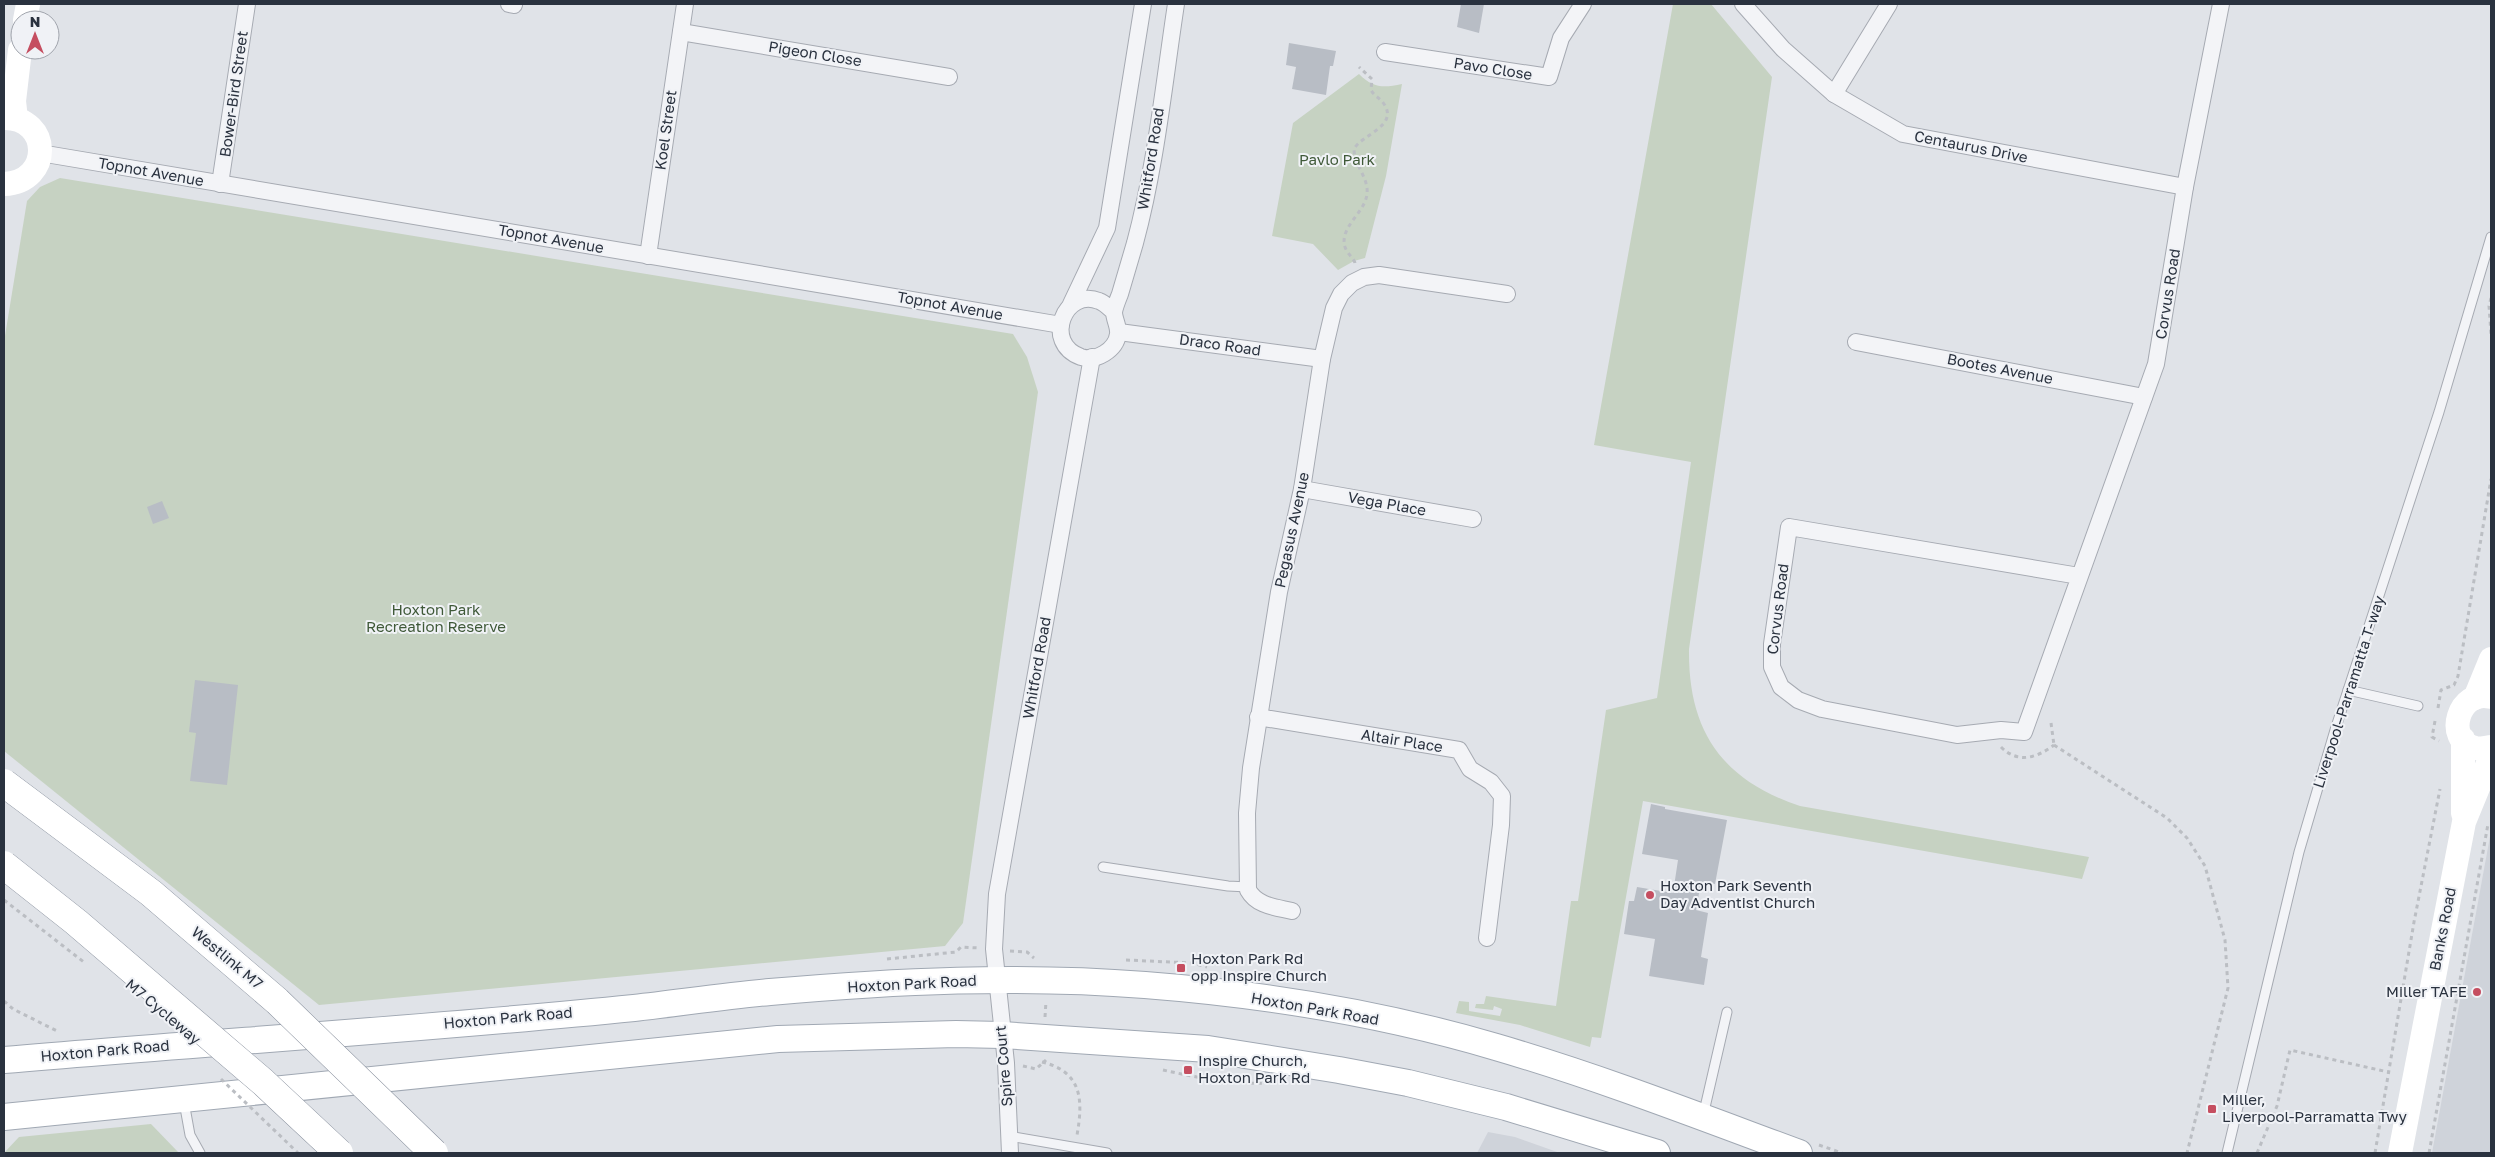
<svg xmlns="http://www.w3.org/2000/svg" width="2495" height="1157" font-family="'Golos Text',sans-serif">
	<rect width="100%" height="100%" fill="#e0e3e8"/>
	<g fill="#cfd3da">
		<path d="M2491,831V1153H2432Z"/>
		<path d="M1488,1132L1515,1137L1560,1153H1477Z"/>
	</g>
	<g fill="#c6d2c2">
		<path d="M1673,4H1711L1772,77L1689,649C1688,731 1722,780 1800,806L2089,857L2082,879L1643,801L1601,1038L1592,1037L1590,1047L1520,1025L1456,1013L1459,1001L1469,1002V1011L1500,1016L1502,1009L1494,1006L1493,1010L1475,1008L1476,1004H1484L1486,996L1556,1006L1571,901H1578L1606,710L1657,698L1691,462L1594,445Z"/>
		<path d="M1359,74C1373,88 1383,88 1402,84L1386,176L1365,258L1354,261L1338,270L1313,244L1272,236L1293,123Z"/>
		<path d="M60,178L1013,334L1027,357L1038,392L963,923L945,946L319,1005L4,751V342L27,201L40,187Z"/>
		<path d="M151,1124L179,1153H4L19,1137Z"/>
	</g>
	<g fill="#b8bdc5">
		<path d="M1461,4H1484L1479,33L1457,27Z"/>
		<path d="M1289,43L1336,51L1333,66H1330L1326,95L1292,89L1296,67L1286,65Z"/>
		<path d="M162,501L169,518L153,524L147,507Z"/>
		<path d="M195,680L238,685L227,785L190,781L196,733L189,732Z"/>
		<path d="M1651,804L1665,807V809L1727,820L1715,884L1701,882L1696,910L1708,913L1701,957L1708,959L1704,985L1649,976L1655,939L1624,934L1629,901H1634L1637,887L1673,893L1678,860L1642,854Z"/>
	</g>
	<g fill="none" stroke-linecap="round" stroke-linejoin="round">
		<defs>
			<g id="lane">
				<path d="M2348,690L2418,706"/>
				<path d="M1103,867L1228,886L1248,887"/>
				<path d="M184,1102L190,1135L200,1153"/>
				<path d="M1703,1116L1727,1012"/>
				<path d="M1009,1136L1107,1153"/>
				<path d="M2227,1153L2299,852L2335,730L2439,412L2491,237"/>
			</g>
			<g id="street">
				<path d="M509,4L514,5"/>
				<path d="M1743,4L1783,49L1834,94L1903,134L2185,187"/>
				<path d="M681,32L949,77"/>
				<path d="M1385,52L1549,77L1561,38L1583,4"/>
				<path d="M1834,94L1889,4"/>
				<path d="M40,153L1061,325"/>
				<path d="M220,184L247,4"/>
				<path d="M648,256L685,4"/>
				<path d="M1071,304L1107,228L1143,4"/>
				<path d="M1114,312C1110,309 1105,303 1099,301C1065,287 1042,343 1081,357C1096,362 1116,350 1118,334C1119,327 1114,319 1114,312C1115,306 1118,299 1120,294C1125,277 1130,260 1135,243C1156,165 1164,83 1176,4"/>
				<path d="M1119,332L1322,359"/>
				<path d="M1856,342L2144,397"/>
				<path d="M1302,489L1473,519"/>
				<path d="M2079,576L1789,527L1772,644V667L1781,687L1798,700L1822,709L1957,735L2001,730L2024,732L2156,364L2185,187L2221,4"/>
				<path d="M1258,717L1459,750L1470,769L1491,782L1502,796L1501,825L1487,938"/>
				<path d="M1292,911C1275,907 1257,906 1248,890L1247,813L1251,768L1279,592L1302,489L1322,359L1334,308L1341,294L1352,283L1364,277L1379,275L1507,294"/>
				<path d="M1010,1153L1006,1063L994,949L997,894L1092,357"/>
			</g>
			<g id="primary">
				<path d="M4,1060C214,1042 424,1029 634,1008C679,1003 725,996 770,992C895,981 1020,975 1145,985C1261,994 1385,1014 1496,1047C1599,1077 1699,1116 1799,1153"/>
				<path d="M4,1117L778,1039L956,1034L1002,1035L1208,1049L1339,1070L1408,1083L1506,1107L1657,1153"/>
			</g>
		</defs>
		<use href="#lane" stroke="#a6aab2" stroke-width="11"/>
		<use href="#street" stroke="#a6aab2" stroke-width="18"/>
		<use href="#primary" stroke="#a0a8b3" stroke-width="28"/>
		<g stroke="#bbbec3" stroke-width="3" stroke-dasharray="4 4" stroke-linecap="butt">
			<path d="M1355,263C1354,259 1347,253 1345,247C1339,227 1365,213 1367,194C1369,178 1354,165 1354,149C1361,135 1399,126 1384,104C1380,98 1374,96 1371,90L1372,79L1359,67"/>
			<path d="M2491,298L2489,306L2491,334"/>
			<path d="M2438,708L2441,690L2454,685L2458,676L2491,479"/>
			<path d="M2435,721L2432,737L2439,741"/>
			<path d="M2051,723L2054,745"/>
			<path d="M2054,745L2167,818L2187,838L2205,866L2225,940L2228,988L2187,1153"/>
			<path d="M2001,747C2018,764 2037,758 2054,745"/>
			<path d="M1010,951L1027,952L1034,958"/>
			<path d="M887,959L956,952L961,947L979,948"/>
			<path d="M1126,960L1192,963L1207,967"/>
			<path d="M4,1001L13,1009L59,1032"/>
			<path d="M1045,1017L1046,1001"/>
			<path d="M1042,1062C1083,1072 1083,1101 1077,1135"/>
			<path d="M1023,1066L1036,1069L1046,1060"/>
			<path d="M1163,1070C1199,1078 1235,1085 1271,1083"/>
			<path d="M1819,1145L1842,1153"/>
			<path d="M2257,1153L2277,1106L2290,1050L2388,1072"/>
			<path d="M2375,1153L2414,922L2440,789"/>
			<path d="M2429,1153L2488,824"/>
		</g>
		<use href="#lane" stroke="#f3f4f7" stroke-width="9"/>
		<use href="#street" stroke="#f3f4f7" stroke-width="16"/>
		<g stroke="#fff" stroke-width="24">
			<path d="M25,20L28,4"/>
			<path d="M4,118C51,117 53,182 4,184"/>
			<path d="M16,119L14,101L20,50"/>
			<path d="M2491,697C2459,688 2443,740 2475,748C2480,749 2487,748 2491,747"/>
			<path d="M2475,698L2491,659"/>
			<path d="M2463,739V813"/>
			<path d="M2400,1153L2464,822L2491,756"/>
		</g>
		<use href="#primary" stroke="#fff" stroke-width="26"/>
		<defs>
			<g id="highway-bridge">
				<path d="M4,783L151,893L277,1001L434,1153"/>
				<path d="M4,865L76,922L263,1082L339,1153"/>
			</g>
		</defs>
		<use href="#highway-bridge" stroke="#89919e" stroke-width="29" stroke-linecap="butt"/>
		<g stroke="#bbbec3" stroke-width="3" stroke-dasharray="4 4" stroke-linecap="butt">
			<path d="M4,900L85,963"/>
			<path d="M221,1079L298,1153"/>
		</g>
		<use href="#highway-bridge" stroke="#fff" stroke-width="28"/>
	</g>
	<g fill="#c54e60" stroke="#f0f2f6" stroke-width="2">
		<circle cx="1650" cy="895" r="5"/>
		<rect x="1176" y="963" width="10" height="10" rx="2.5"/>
		<circle cx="2477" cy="992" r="5"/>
		<rect x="1183" y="1065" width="10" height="10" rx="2.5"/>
		<rect x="2207" y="1104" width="10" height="10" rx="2.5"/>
	</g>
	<g text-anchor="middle" stroke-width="4" stroke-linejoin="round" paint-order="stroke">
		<g font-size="15" fill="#2a323f" stroke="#f0f2f6">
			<text transform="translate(815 54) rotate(9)" y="5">Pigeon Close</text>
			<text transform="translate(1493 69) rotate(9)" y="5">Pavo Close</text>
			<text transform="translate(234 94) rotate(-82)" y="5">Bower-Bird Street</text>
			<text transform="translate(666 130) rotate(-82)" y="5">Koel Street</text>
			<text transform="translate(1971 147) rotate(11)" y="5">Centaurus Drive</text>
			<text transform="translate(1151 159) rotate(-81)" y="5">Whitford Road</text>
			<text transform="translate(151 172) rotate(10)" y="5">Topnot Avenue</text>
			<text transform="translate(551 239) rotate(10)" y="5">Topnot Avenue</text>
			<text transform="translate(2168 294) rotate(-81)" y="5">Corvus Road</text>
			<text transform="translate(950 306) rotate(10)" y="5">Topnot Avenue</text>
			<text transform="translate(1220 345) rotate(8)" y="5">Draco Road</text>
			<text transform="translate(2000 369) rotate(11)" y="5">Bootes Avenue</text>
			<text transform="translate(1387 504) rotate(10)" y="5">Vega Place</text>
			<text transform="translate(1292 530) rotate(-78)" y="5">Pegasus Avenue</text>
			<text transform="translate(1778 609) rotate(-83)" y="5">Corvus Road</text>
			<text transform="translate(1037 668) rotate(-80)" y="5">Whitford Road</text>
			<text transform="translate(2349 692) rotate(-72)" y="5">Liverpool–Parramatta T-way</text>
			<text transform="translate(1402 741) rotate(9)" y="5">Altair Place</text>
			<text transform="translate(2443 929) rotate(-79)" y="5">Banks Road</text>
			<text transform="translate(227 958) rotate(40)" y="5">Westlink M7</text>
			<text transform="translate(912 984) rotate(-3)" y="5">Hoxton Park Road</text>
			<text transform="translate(1315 1009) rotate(10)" y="5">Hoxton Park Road</text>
			<text transform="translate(163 1012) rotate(40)" y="5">M7 Cycleway</text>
			<text transform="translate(508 1018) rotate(-5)" y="5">Hoxton Park Road</text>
			<text transform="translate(105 1051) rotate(-5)" y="5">Hoxton Park Road</text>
			<text transform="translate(1004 1066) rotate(-95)" y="5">Spire Court</text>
		</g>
		<g font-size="15" fill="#3f5938" stroke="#f0f2f6">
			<text x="1337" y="165">Pavlo Park</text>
			<text x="436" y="615">Hoxton Park<tspan x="436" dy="17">Recreation Reserve</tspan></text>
		</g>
		<g font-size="15" fill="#2a323f" stroke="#f0f2f6" text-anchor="start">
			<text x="1660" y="891">Hoxton Park Seventh<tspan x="1660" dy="17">Day Adventist Church</tspan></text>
			<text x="1191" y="964">Hoxton Park Rd<tspan x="1191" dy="17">opp Inspire Church</tspan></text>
			<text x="2467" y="997" text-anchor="end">Miller TAFE</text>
			<text x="1198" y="1066">Inspire Church,<tspan x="1198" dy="17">Hoxton Park Rd</tspan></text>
			<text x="2222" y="1105">Miller,<tspan x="2222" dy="17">Liverpool-Parramatta Twy</tspan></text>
		</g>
	</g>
	<rect width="2495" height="1157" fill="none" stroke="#2a323f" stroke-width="10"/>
	<g transform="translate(35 35)"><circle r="24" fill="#f0f2f6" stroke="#a1a5ad"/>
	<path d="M0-4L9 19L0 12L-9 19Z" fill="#c54e60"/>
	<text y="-8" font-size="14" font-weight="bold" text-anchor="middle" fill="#2a323f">N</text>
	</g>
</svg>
